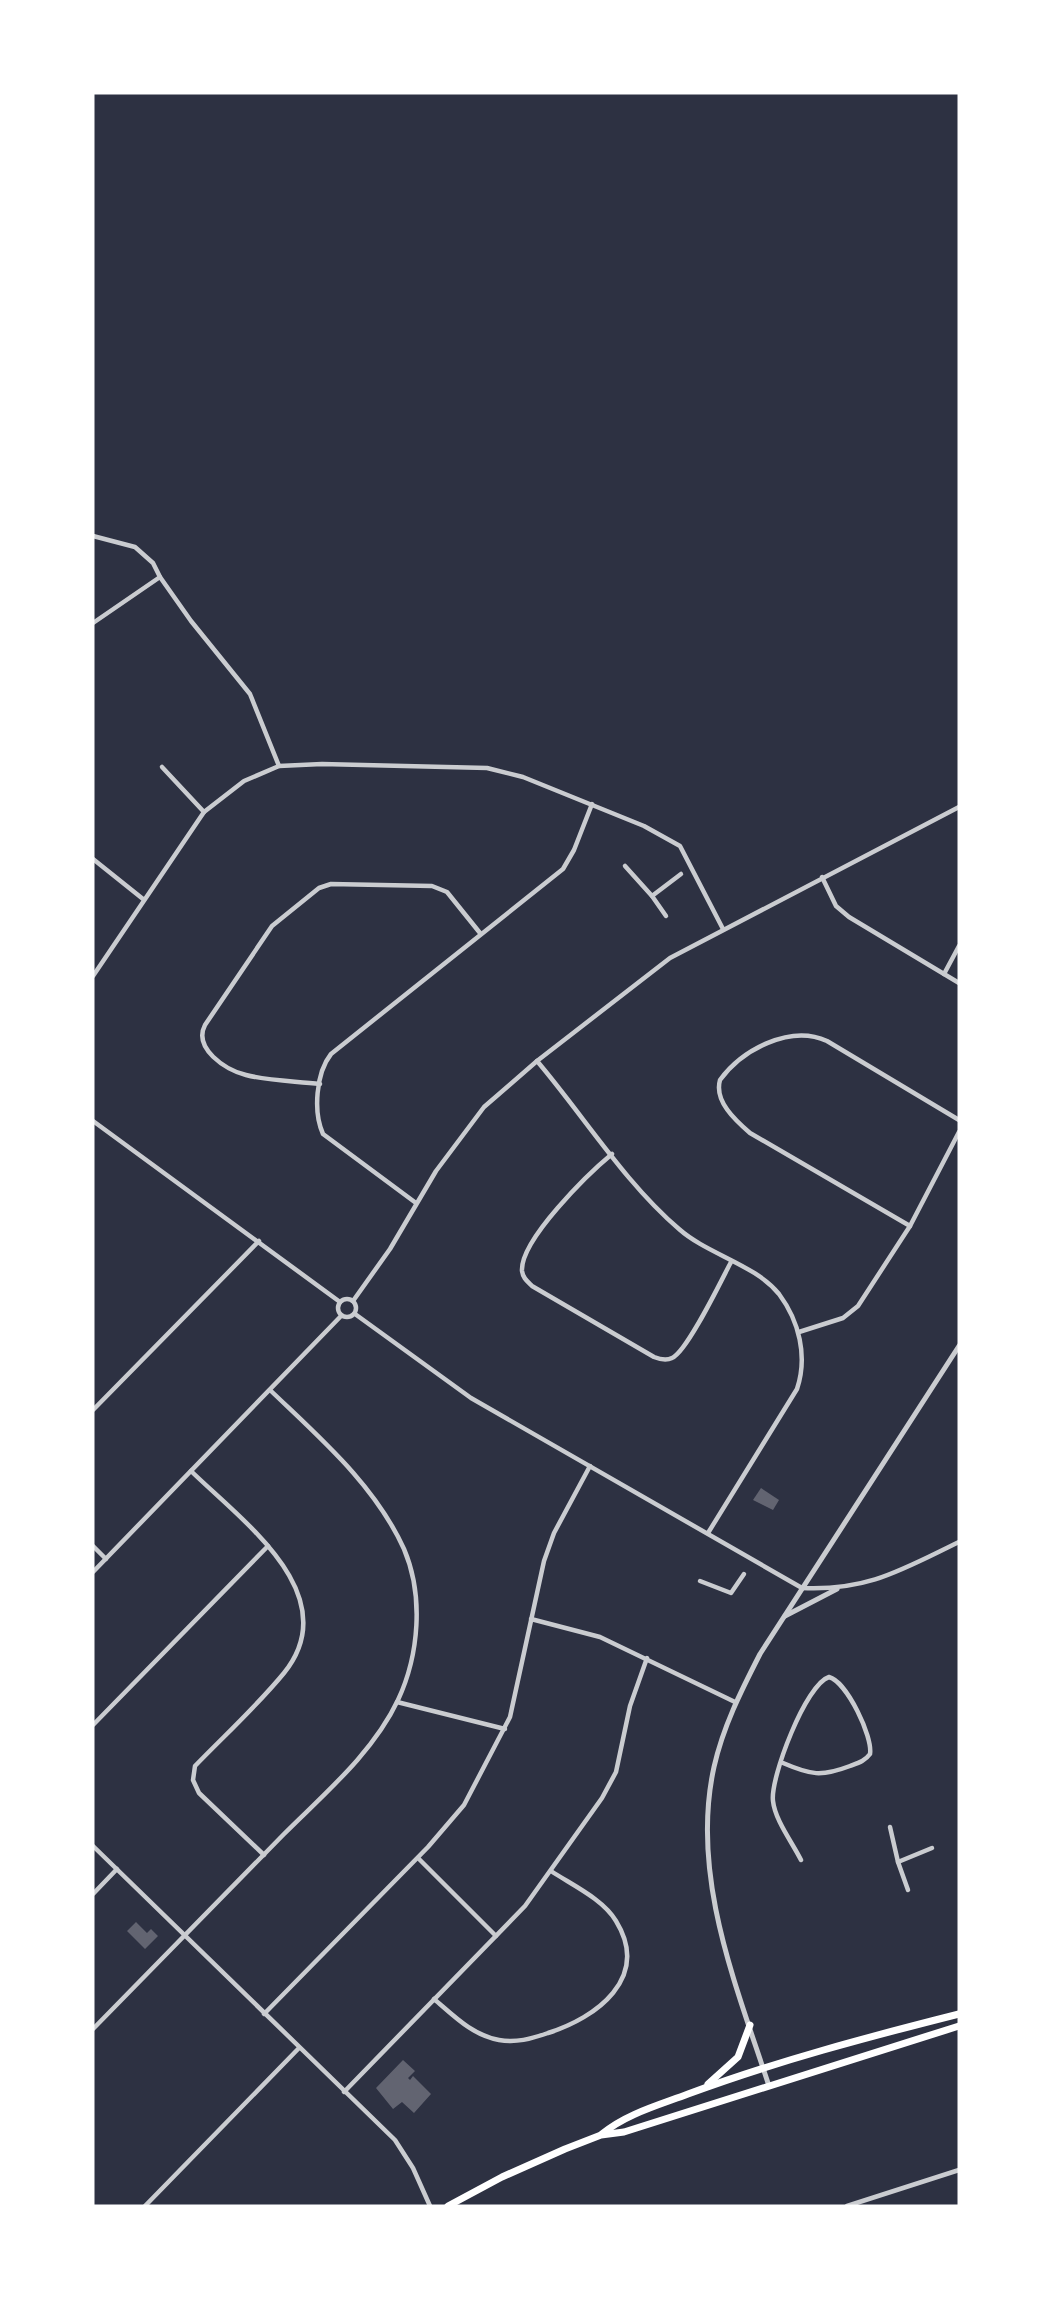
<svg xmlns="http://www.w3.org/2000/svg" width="1052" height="2299" font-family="Rubik,sans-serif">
	<rect width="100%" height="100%" fill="#2d3142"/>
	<g fill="#626471">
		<path d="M761,1488L779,1500L773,1510L753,1500Z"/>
		<path d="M136,1922L147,1933L151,1929L158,1936L145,1949L127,1931Z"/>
		<path d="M403,2060L415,2071L408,2078L410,2080L413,2076L431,2094L414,2113L402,2102L393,2109L376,2088Z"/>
	</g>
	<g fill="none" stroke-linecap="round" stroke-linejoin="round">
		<g stroke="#caccd0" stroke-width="4.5">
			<path d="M93,536L135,547L153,563L160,577L191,621L250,694L279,766"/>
			<path d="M93,623L160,577"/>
			<path d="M162,767L204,812"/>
			<path d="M93,859L143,899"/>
			<path d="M625,866L652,896L666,916"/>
			<path d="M822,877L836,906L849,917L959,983"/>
			<path d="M652,896L681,874"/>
			<path d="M944,974L959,946"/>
			<path d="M93,976L204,812L244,781L279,766L322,764L487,768L523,777L644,826L680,846L723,929"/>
			<path d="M537,1061C583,1115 625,1183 679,1229C707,1254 756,1265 779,1294C799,1321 808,1356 797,1389L708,1533"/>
			<path d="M320,1084C296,1081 269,1081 246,1075C225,1070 193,1048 205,1025L272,926L319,888L331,884L432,886L447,892L480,933"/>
			<path d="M93,1121L340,1302"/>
			<path d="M612,1154C589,1173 520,1240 522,1271C523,1278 527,1281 532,1286L654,1357C659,1359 666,1361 672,1358C687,1352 722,1279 731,1262"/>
			<path d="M416,1203L323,1134C313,1112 316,1073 331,1054L563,869L574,850L592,804"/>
			<path d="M910,1226L750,1133C735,1120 714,1101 720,1080C742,1050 790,1024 827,1041L959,1120"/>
			<circle cx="347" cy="1308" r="9"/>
			<path d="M353,1301L390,1249L436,1171L484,1107L537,1061L670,958L959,807"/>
			<path d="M355,1314L471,1398L802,1588C868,1591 901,1570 959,1542"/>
			<path d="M799,1332L843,1318L858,1306L910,1226L959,1132"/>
			<path d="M93,1410L259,1241"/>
			<path d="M191,1471C241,1520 347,1595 284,1673C257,1706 224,1736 195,1766L193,1780L199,1793L264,1855"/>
			<path d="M93,1546L106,1559"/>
			<path d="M93,1572L341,1316"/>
			<path d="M700,1581L731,1593L744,1574"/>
			<path d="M531,1619L600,1637L735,1702"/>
			<path d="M397,1702L505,1729"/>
			<path d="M93,1725L268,1546"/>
			<path d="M783,1763C811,1775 821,1777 850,1766C858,1763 865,1761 870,1754C873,1737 847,1682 829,1677C806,1684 770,1778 773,1801C775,1820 792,1842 801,1860"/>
			<path d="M890,1827L898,1862L932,1848"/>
			<path d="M93,1846L395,2140L413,2168L430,2206"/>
			<path d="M418,1858L496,1936"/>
			<path d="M898,1862L908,1890"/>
			<path d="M93,1894L117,1869"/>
			<path d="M434,1999C454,2016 472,2035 499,2040C516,2043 531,2039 548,2033C596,2018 651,1978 616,1921C603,1899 572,1885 551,1871"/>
			<path d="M264,2014L428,1847L464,1805L510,1717L544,1561L554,1533L590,1466"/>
			<path d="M93,2029C156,1964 220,1899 284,1834C324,1794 373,1753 398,1700C419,1655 424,1596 404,1549C375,1485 320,1438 270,1390"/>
			<path d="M344,2092L525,1906L602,1798L616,1772L630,1706L647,1658"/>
			<path d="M145,2206L299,2048"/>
			<path d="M847,2206L959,2170"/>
		</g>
		<g stroke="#caccd0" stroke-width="5">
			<path d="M785,1616L837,1589"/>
			<path d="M769,2086C736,1985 690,1875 714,1767C723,1727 741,1691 760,1654L959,1346"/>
		</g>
		<g stroke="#fff" stroke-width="7">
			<path d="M708,2084L738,2057L750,2025"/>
			<path d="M602,2134C626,2114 659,2105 688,2094C777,2061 868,2037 959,2014"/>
			<path d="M448,2206L502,2177L565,2149L601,2135L624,2132L959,2026"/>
		</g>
	</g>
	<rect width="1052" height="2299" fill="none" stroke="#ffffff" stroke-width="189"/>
</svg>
